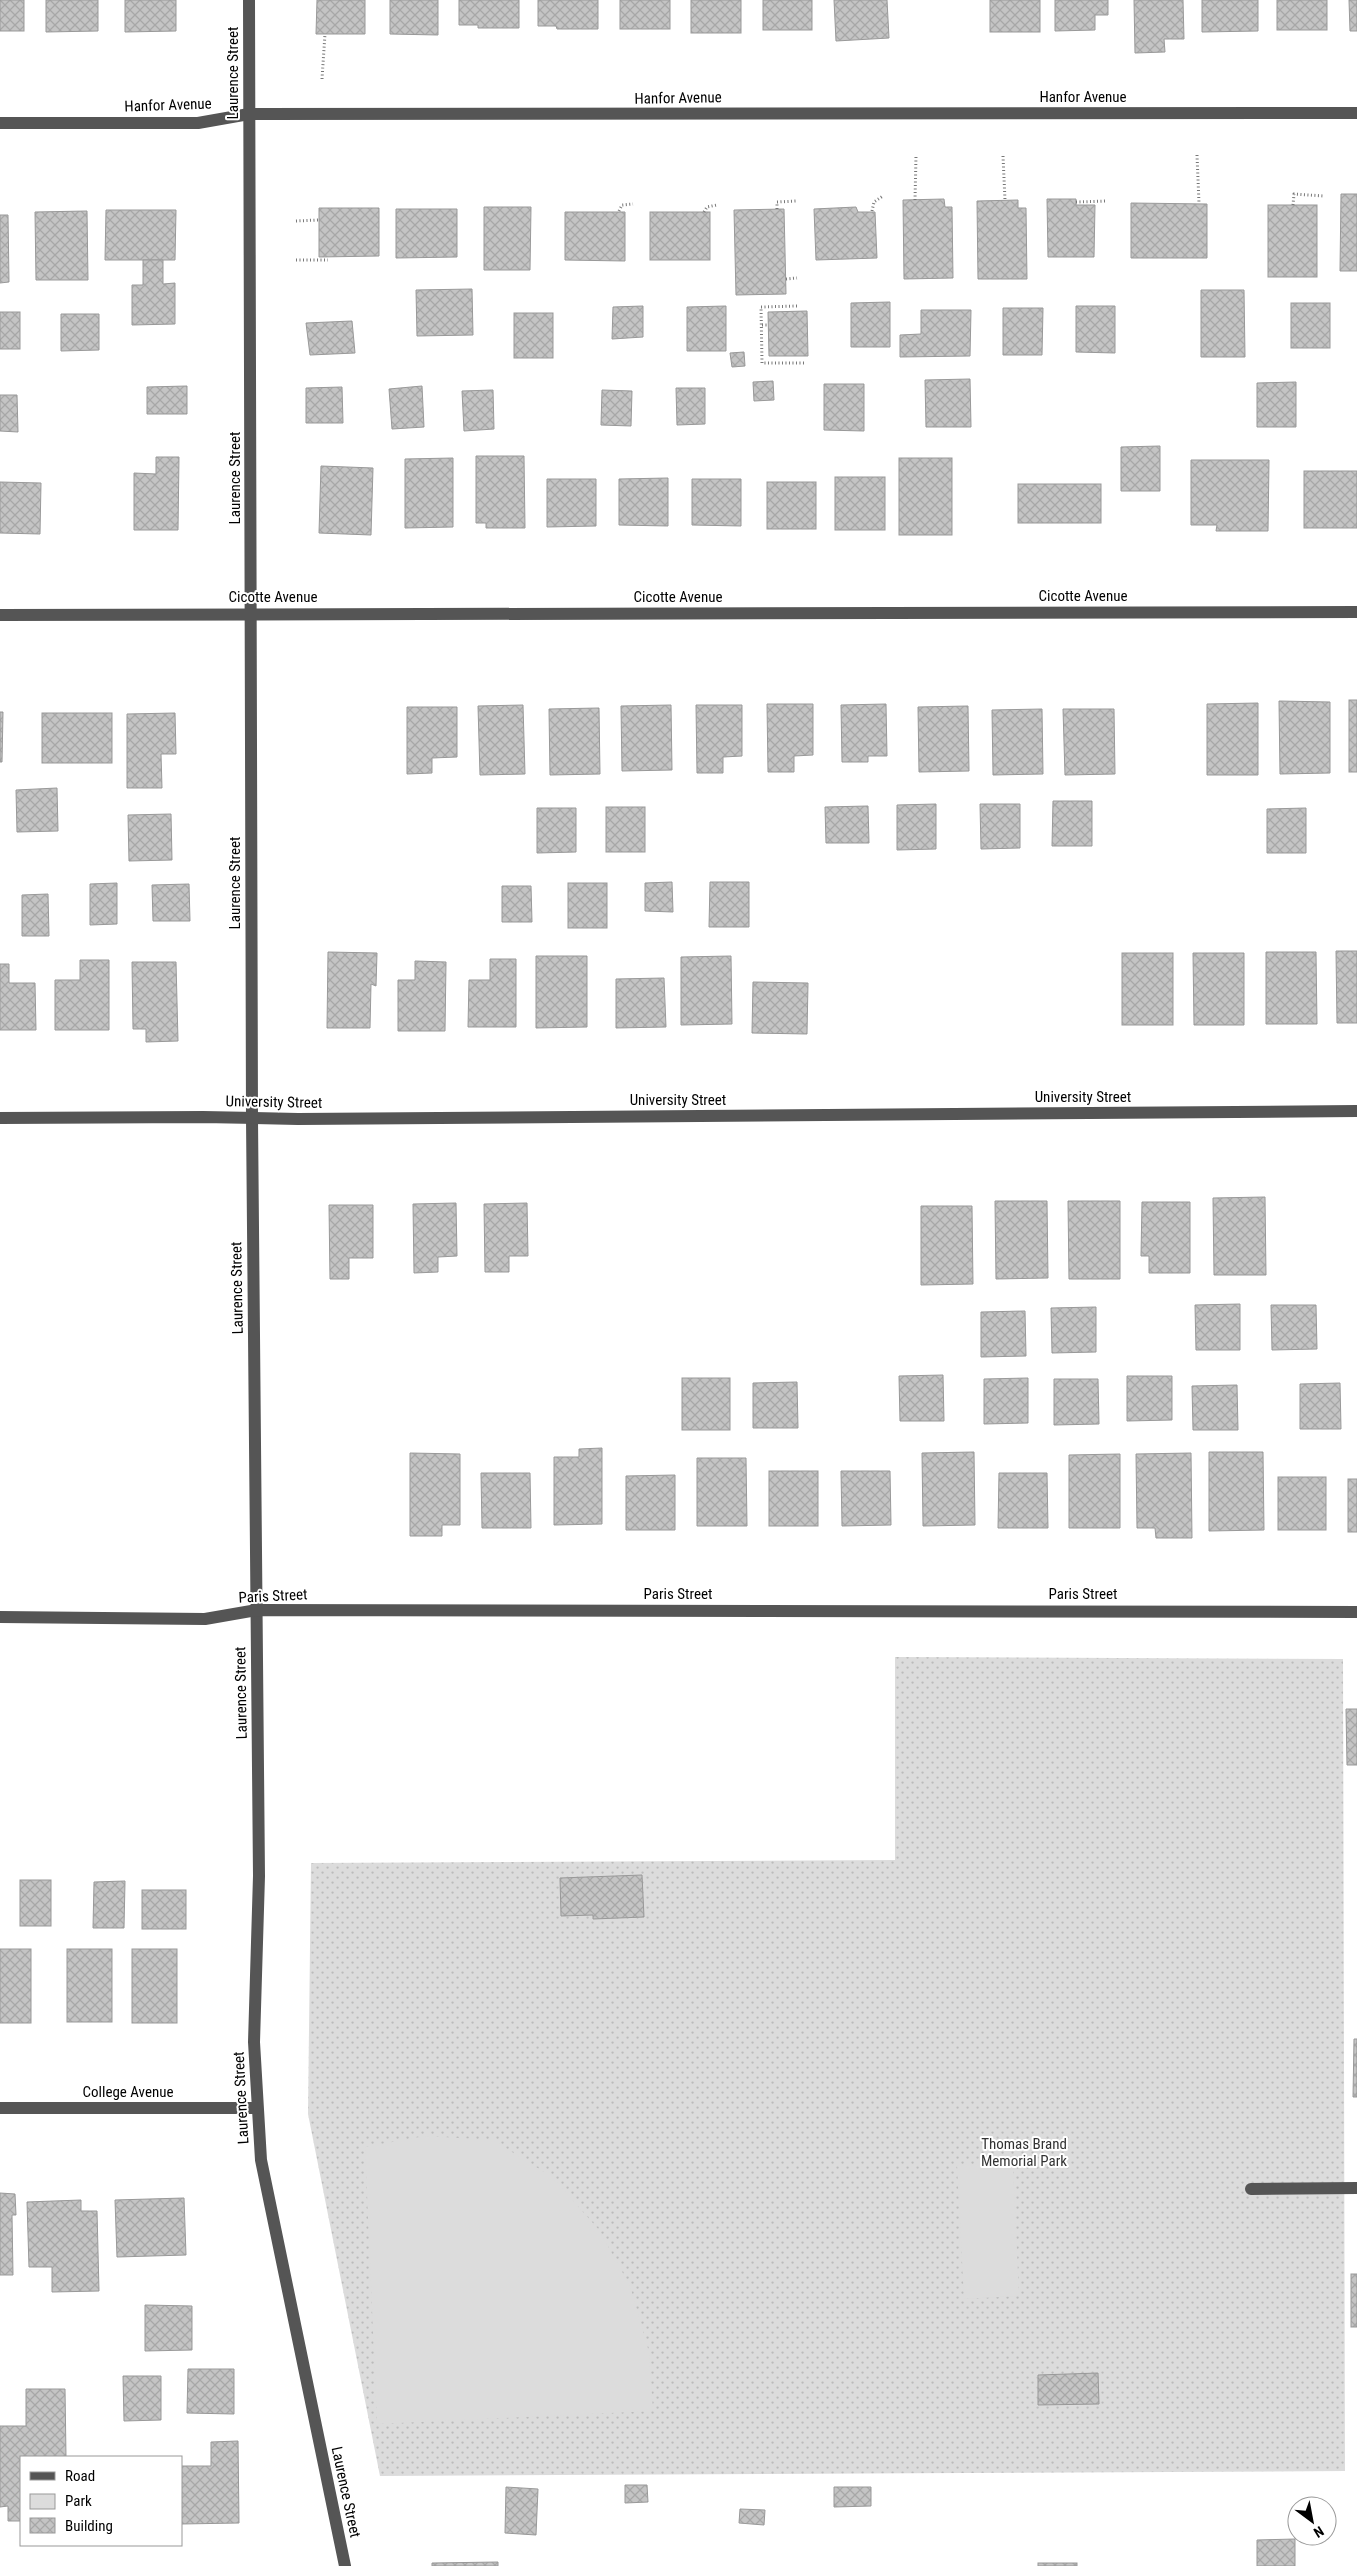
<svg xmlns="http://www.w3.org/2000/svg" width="1357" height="2566" font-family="'Roboto Condensed',sans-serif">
	<defs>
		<pattern id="green-dots" width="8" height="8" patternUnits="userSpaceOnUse" patternTransform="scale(1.25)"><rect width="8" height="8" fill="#dcdcdc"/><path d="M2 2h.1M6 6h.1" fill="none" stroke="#bbb" stroke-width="1.8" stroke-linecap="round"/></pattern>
		<pattern id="building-cross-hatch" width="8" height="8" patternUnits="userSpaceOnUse" patternTransform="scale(1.25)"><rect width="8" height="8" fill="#c4c4c4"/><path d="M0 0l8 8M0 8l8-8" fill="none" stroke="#a7a7a7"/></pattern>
	</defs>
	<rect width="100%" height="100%" fill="#fff"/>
	<path fill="url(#green-dots)" d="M895,1657L1343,1659L1345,2471L380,2476L308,2114L311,1863L895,1860Z"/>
	<g fill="#dcdcdc">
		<path d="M425,2136L493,2140L552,2177L599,2230L630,2286L649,2352L653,2411L377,2424L365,2147Z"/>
		<path d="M1013,2163L1019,2296L964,2299L957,2165Z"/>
	</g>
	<g fill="url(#building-cross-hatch)" stroke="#999">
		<rect x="0" y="0" width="24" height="31"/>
		<path d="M46,0H98V31L46,32Z"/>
		<path d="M125,0H176V31L125,32Z"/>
		<path d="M317,0H365V34H316Z"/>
		<path d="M390,0H438V35L390,34Z"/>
		<path d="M459,0H519V28H478V25H459Z"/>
		<path d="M538,0H598V29H557L556,26H538Z"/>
		<rect x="620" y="0" width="50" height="29"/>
		<rect x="691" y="0" width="50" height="33"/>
		<rect x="763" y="0" width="49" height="30"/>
		<path d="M834,0H887L889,38L836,41Z"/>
		<rect x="990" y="0" width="50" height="32"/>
		<path d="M1055,0H1108V15H1095V30L1055,31Z"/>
		<path d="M1134,0H1183L1184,39H1164L1165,52L1135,53Z"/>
		<path d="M1202,0H1258V31L1202,32Z"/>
		<rect x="1277" y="0" width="50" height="30"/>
		<path d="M1349,0H1357V31H1350Z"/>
		<path d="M1341,194H1357V271H1340Z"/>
		<path d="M944,199L945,207H952L953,278L904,279L903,200Z"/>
		<path d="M1047,199H1076V205H1095L1094,257H1048Z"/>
		<path d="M1018,200V208H1026L1027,279H978L977,201Z"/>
		<path d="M1131,203L1207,204V258H1131Z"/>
		<rect x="1268" y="205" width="49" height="72"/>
		<path d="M484,207H531L530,270H484Z"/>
		<path d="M856,207L858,212H875L877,258L816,260L814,209Z"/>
		<path d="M319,208H379V256L319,257Z"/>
		<path d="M396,209H457V257L396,258Z"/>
		<path d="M784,209L786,294L736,295L734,210Z"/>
		<path d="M106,210H176L175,260H105Z"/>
		<path d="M87,211L88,280H36L35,212Z"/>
		<path d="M565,212H625V261L565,260Z"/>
		<rect x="650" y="212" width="60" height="48"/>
		<path d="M0,215H8L9,282L0,283Z"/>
		<path d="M143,260H163V284L175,283V324L132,325V285H143Z"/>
		<path d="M472,289L473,335L417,336L416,290Z"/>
		<path d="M1201,290H1244L1245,357H1201Z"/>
		<path d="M890,302V347H851V303Z"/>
		<rect x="1291" y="303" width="39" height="45"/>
		<path d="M643,306V337L612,339L613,307Z"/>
		<path d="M726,306V351H687V307Z"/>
		<path d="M1076,306H1115V353L1076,352Z"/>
		<path d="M1003,308H1043L1042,355H1003Z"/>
		<path d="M921,310H971L970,356L900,357V335L921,334Z"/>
		<path d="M807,311L808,356H769L768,312Z"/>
		<rect x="0" y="312" width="20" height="37"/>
		<rect x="514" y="313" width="39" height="45"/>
		<path d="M61,314H99V350L61,351Z"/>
		<path d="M352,321L355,353L310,355L306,323Z"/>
		<path d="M744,352L745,366L732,367L730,353Z"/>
		<path d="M970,379L971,427H926L925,380Z"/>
		<path d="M773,381L774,400L754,401L753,382Z"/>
		<path d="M1296,382V427H1257V383Z"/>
		<path d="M824,384H864V431L824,430Z"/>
		<path d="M187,386V414H147V387Z"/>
		<path d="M422,386L424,427L392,429L389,389Z"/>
		<path d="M342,387L343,423H306V388Z"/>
		<path d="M676,388H705V424L677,425Z"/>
		<path d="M493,390L494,429L464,431L462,391Z"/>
		<path d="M602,390L632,391L631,426L601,425Z"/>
		<path d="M0,395H17L18,432L0,431Z"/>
		<path d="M1160,446V491H1121V447Z"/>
		<path d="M476,456H524L525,528H486V523H476Z"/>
		<path d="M156,457H179L178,530H134V473L156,474Z"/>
		<path d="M453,458V527L405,528V459Z"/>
		<rect x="899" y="458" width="53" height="77"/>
		<path d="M1191,460H1269L1268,531H1216L1217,525H1191Z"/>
		<path d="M321,466L373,468L371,535L319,533Z"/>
		<rect x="1304" y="471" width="53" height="57"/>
		<rect x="835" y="477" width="50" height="53"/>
		<path d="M668,478V526L619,525V479Z"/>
		<path d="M547,479H596V526L547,527Z"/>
		<path d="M692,479H741V526L692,525Z"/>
		<path d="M0,482L41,483L40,534L0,533Z"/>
		<rect x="767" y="482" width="49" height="47"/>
		<rect x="1018" y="484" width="83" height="39"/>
		<rect x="1349" y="700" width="8" height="72"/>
		<path d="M1279,701L1330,702V773L1280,774Z"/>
		<path d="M1258,703V775H1207V704Z"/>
		<path d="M767,704H813V755L794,756V772H768Z"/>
		<path d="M886,704L887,756H868V762H842L841,705Z"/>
		<path d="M523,705L525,774L480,775L478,706Z"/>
		<path d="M671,705L672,770L622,771L621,706Z"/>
		<path d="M696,705H742V756L723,757V773H697Z"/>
		<path d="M968,706L969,771L919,772L918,707Z"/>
		<path d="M407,707H457V757L432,758V773L407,774Z"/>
		<path d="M599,708L600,774L550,775L549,709Z"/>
		<path d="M1042,709L1043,774L993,775L992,710Z"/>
		<path d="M1063,709H1114L1115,774L1065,775Z"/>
		<path d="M0,712H3L2,762H0Z"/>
		<rect x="42" y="713" width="70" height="50"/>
		<path d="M175,713L176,754H161L162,788H127V714Z"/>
		<path d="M57,788L58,831L17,832L16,790Z"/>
		<path d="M1053,801H1092V846H1052Z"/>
		<path d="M936,804V849L897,850V805Z"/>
		<path d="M980,804H1020V848L981,849Z"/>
		<path d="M868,806L869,843H826L825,807Z"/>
		<rect x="606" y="807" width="39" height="45"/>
		<path d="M537,808H576V852L537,853Z"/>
		<path d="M1306,808V853H1267V809Z"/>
		<path d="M171,814L172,860L129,861L128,815Z"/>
		<path d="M672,882L673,912L645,911V883Z"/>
		<path d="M710,882H749V927H709Z"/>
		<path d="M117,883V924L90,925V884Z"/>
		<rect x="568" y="883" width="39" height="45"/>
		<path d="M189,884L190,921H153L152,885Z"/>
		<path d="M502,886H531L532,922H502Z"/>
		<path d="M48,894L49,936H22V895Z"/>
		<path d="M1336,951H1357V1023H1337Z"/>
		<path d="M328,952L377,953L376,986L371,984L370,1028H327Z"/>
		<path d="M1266,952H1316L1317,1024H1266Z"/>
		<rect x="1122" y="953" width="51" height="72"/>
		<path d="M1193,953H1244V1025H1194Z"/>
		<path d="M536,956H587V1027L536,1028Z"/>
		<path d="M731,956L732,1024L681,1025V957Z"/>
		<path d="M490,959H516V1027H468L469,980H490Z"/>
		<path d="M80,960H109V1030H55V980H80Z"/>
		<path d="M415,961L446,962L445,1031H398V980H415Z"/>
		<path d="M132,962H176L178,1041L146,1042V1029H133Z"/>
		<path d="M0,964H9V983H35L36,1030H0Z"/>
		<path d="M664,978L666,1027L616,1028V979Z"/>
		<path d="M753,982L808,983L807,1034L752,1033Z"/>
		<path d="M1265,1197L1266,1275H1214L1213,1198Z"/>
		<path d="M995,1201H1047L1048,1278L996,1279Z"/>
		<path d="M1068,1201H1120V1279H1069Z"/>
		<path d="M1142,1202H1190V1273H1149V1256H1141Z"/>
		<path d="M456,1203L457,1256L438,1257V1272L414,1273L413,1204Z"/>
		<path d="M527,1203L528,1256H509V1272H485L484,1204Z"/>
		<path d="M329,1205H373V1258H349V1279H330Z"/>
		<path d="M921,1206H972L973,1284L921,1285Z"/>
		<path d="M1240,1304V1350H1196L1195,1305Z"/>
		<path d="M1271,1305H1316L1317,1349L1272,1350Z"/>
		<path d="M1096,1307V1352L1052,1353L1051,1308Z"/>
		<path d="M1025,1311L1026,1356L981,1357V1312Z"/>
		<path d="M943,1375L944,1421H900L899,1376Z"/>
		<path d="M1127,1376H1172V1420L1127,1421Z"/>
		<rect x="682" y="1378" width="48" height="52"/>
		<path d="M1028,1378V1423L984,1424V1379Z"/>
		<path d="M1054,1379H1098L1099,1424L1054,1425Z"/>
		<path d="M797,1382L798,1428H753V1383Z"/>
		<path d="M1340,1383L1341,1429H1300V1384Z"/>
		<path d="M1237,1385L1238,1430H1193L1192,1386Z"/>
		<path d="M602,1448V1524L554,1525V1457H579V1449Z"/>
		<path d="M974,1452L975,1525L923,1526L922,1453Z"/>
		<path d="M1209,1452H1263L1264,1530L1209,1531Z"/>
		<path d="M410,1453L460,1454V1525H442V1536H410Z"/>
		<path d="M1191,1453L1192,1538H1156L1155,1528H1137L1136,1454Z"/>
		<path d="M1120,1454V1528H1069V1455Z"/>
		<path d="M697,1458H746L747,1526H697Z"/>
		<rect x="769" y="1471" width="49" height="55"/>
		<path d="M841,1471H890L891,1525L842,1526Z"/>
		<path d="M481,1473H530L531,1528H482Z"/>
		<path d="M999,1473H1047L1048,1528H998Z"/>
		<path d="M675,1475V1530H626V1476Z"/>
		<rect x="1278" y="1477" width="48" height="53"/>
		<rect x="1348" y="1479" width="9" height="53"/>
		<path d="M1346,1709H1357V1765H1347Z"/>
		<path d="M642,1875L644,1917L593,1919V1915L561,1916L560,1878Z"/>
		<rect x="20" y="1880" width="31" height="46"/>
		<path d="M125,1881L124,1928H93L94,1882Z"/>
		<rect x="142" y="1890" width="44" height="39"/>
		<rect x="0" y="1949" width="31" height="74"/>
		<rect x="67" y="1949" width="45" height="73"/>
		<rect x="132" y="1949" width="45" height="74"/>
		<path d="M1354,2039H1357V2097H1353Z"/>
		<path d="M0,2193L15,2194L16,2215H12L13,2275H0Z"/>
		<path d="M184,2198L186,2255L117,2257L115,2200Z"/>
		<path d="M81,2200V2211H97L99,2291L52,2292V2267H29L27,2202Z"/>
		<rect x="1351" y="2274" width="6" height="53"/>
		<path d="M145,2305L192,2306V2350L145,2351Z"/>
		<path d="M188,2369H234V2414L187,2413Z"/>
		<path d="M1098,2373L1099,2404L1038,2405V2375Z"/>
		<path d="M123,2376H161V2420L124,2421Z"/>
		<path d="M26,2389H65L66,2457H21V2521H8V2506L0,2507V2426H26Z"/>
		<path d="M238,2441L239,2523L181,2524V2466H211V2442Z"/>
		<path d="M625,2485H647L648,2502L625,2503Z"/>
		<path d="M506,2487L538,2489L536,2535L505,2533Z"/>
		<path d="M834,2487H871V2506L834,2507Z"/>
		<path d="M740,2509L765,2510L764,2525L739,2523Z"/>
		<path d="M1295,2539V2566H1257V2540Z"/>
		<path d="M498,2562V2566H432V2563Z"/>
		<rect x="1038" y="2563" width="39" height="3"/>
	</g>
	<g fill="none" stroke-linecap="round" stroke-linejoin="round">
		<g stroke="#777" stroke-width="3" stroke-dasharray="1 2.5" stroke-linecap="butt">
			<path d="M322,79L325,34"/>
			<path d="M1197,155L1199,203"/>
			<path d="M1003,156L1005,200"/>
			<path d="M915,200L916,156"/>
			<path d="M1076,202L1107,201"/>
			<path d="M1293,205L1294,194L1324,196"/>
			<path d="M777,209V202L796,201"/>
			<path d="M619,211L622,205L633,204"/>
			<path d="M872,211L874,202L883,196"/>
			<path d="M704,212L707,207L717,205"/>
			<path d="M296,221L318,220"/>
			<path d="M296,260H328"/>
			<path d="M786,279L797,278"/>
			<path d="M797,306L761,307L762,363H805"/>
			<path d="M762,325H769"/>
		</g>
		<g stroke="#555" stroke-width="12">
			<path d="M249,0L252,1119L259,1876L254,2042L261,2160L345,2566"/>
			<path d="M0,123H198L249,114L1357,113"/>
			<path d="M0,615L1357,612"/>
			<path d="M0,1118L203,1117L298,1119L1357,1111"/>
			<path d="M0,1617L205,1619L257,1610L1357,1612"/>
			<path d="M0,2108H257"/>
			<path d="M1251,2189L1357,2188"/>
		</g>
	</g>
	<g text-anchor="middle" stroke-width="4" stroke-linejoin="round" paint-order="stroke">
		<g font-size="15" fill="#000" stroke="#fff">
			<text transform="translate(233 73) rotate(-90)" y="5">Laurence Street</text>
			<text x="1083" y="102">Hanfor Avenue</text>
			<text transform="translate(678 98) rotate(-1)" y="5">Hanfor Avenue</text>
			<text transform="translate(168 105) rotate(-2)" y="5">Hanfor Avenue</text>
			<text transform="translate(235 478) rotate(-90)" y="5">Laurence Street</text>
			<text x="1083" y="601">Cicotte Avenue</text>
			<text x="273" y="602">Cicotte Avenue</text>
			<text x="678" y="602">Cicotte Avenue</text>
			<text transform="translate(235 883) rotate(-90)" y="5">Laurence Street</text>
			<text x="1083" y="1102">University Street</text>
			<text x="678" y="1105">University Street</text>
			<text transform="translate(274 1102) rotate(1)" y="5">University Street</text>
			<text transform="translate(237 1288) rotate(-91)" y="5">Laurence Street</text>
			<text x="678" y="1599">Paris Street</text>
			<text x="1083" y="1599">Paris Street</text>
			<text transform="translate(273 1596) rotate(-3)" y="5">Paris Street</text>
			<text transform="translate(241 1693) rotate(-91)" y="5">Laurence Street</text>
			<text x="128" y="2097">College Avenue</text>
			<text transform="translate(241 2098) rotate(-93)" y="5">Laurence Street</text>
			<text transform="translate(346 2492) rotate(78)" y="5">Laurence Street</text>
		</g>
		<g font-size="15" fill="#333" stroke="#fff">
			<text x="1024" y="2149">Thomas Brand<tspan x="1024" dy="17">Memorial Park</tspan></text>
		</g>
	</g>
	<rect x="20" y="2456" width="162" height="90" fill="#ffffff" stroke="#999999"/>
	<rect x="30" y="2472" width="25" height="8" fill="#555555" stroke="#999999"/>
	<text x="65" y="2481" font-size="15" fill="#000000">Road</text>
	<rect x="30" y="2494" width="25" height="15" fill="#dcdcdc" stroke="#999999"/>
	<text x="65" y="2506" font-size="15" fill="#000000">Park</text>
	<rect x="30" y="2518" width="25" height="15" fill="url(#building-cross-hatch)" stroke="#999999"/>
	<text x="65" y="2531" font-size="15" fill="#000000">Building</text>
	<g transform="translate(1312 2521) rotate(148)"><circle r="24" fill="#ffffff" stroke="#999999"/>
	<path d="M0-4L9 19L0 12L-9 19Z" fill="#000000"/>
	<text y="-8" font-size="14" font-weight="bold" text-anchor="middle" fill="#000000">N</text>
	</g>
</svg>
